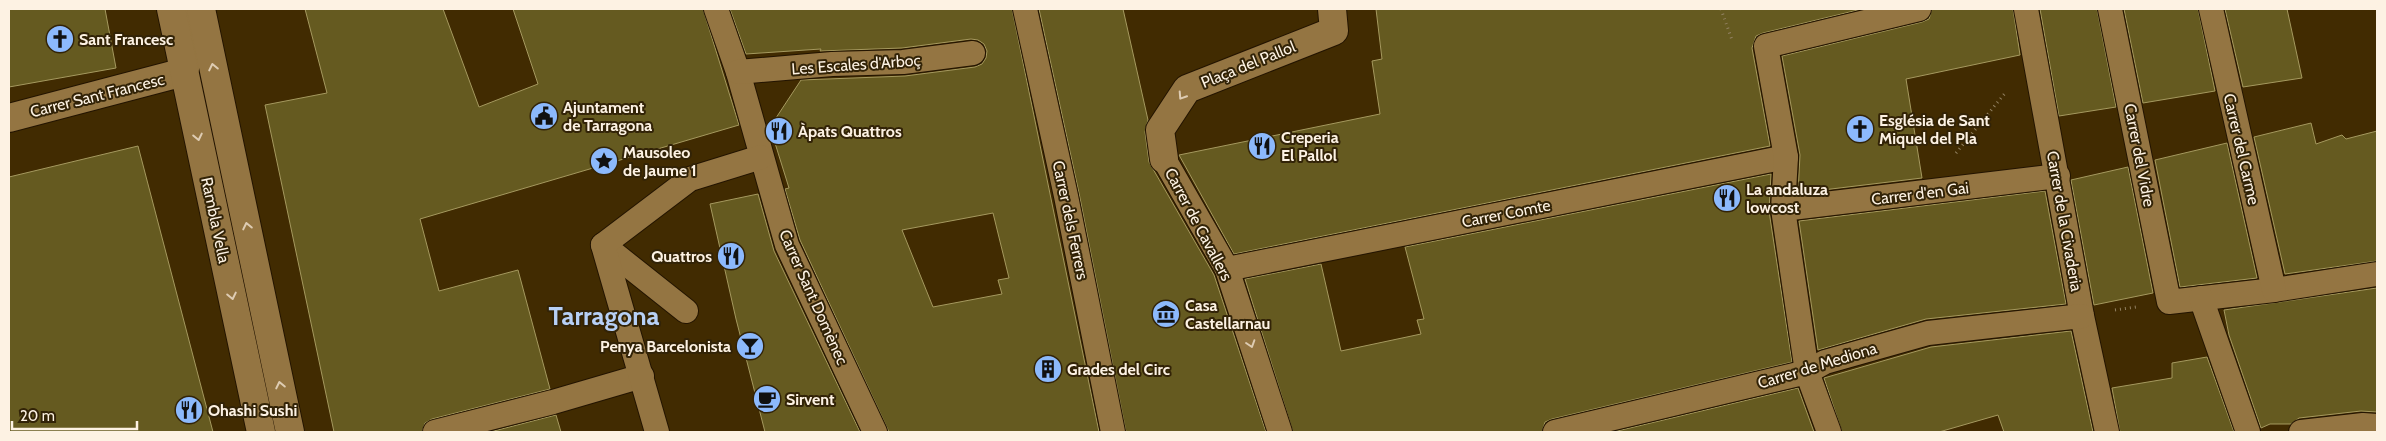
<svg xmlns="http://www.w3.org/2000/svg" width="2386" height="441" font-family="Cabin,sans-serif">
	<rect width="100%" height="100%" fill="#412b01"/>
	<g fill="#655a20" stroke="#a5995f" fill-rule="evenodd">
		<path d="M9,9H105L116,68L9,87Z"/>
		<path d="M305,9H443L479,107L538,84L513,9H703L739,125L420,219L439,291L518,270L550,389L432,419L425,423L422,432H334L265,105L327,93Z"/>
		<path d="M730,9H1012L1099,432H889L800,240L785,189L789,188L770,127L801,80L905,76L975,67L982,64L986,58L987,51L984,44L978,40L971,39L902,48L820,51L821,49L746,54ZM993,213L1009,278L998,280L1002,294L933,307L902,230Z"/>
		<path d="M1039,9H1123L1148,120L1145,132L1149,162L1214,275L1266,432H1126L1079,193Z"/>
		<path d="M1376,9H1862L1763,33L1756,36L1752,48L1770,146L1234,254L1179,155L1380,114L1372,61L1382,59Z"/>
		<path d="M1932,9H2013L2020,55L1906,79L1922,178L1798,193L1800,155L1782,56L1922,22L1929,19Z"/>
		<path d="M2040,9H2097L2116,107L2059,116Z"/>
		<path d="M2124,9H2198L2215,91L2143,103Z"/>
		<path d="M2225,9H2287L2302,78L2243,87Z"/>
		<path d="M2311,123L2316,144L2342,135L2346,139L2377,131V261L2285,274L2254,137Z"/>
		<path d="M2227,143L2257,278L2180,287L2155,160Z"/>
		<path d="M138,146L213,432H9V177Z"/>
		<path d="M2128,167L2153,293L2094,305L2071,180Z"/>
		<path d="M1771,174L1769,211L1792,362L1552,419L1545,422L1542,432H1293L1245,279L1321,264L1341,351L1421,334L1417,320L1424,319L1405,247Z"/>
		<path d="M2045,191L2066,304L1926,319L1818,350L1799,221Z"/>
		<path d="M758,194L774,251L860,432H765L736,319L710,204Z"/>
		<path d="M2377,288V412L2361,411L2299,418L2291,424H2270L2261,428L2229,335L2224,310Z"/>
		<path d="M2071,331L2093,432H2004L1998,415L1939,432H1842L1824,378L1931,347Z"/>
		<path d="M2207,357L2234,432H2120L2112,388L2172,378V363Z"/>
		<path d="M1798,388L1814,432H1613Z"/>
		<path d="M556,415L561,432H490Z"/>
	</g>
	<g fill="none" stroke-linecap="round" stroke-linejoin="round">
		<defs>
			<g id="pedestrian">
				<path d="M716,9L738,72L787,245L875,432"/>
				<path d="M1025,9L1066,196L1113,432"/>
				<path d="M2026,9L2082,316L2107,432"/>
				<path d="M2110,9L2169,302L2274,290L2377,274"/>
				<path d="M2211,9L2274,290"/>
				<path d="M738,72L832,64L903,62L973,53"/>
				<path d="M1164,159L1227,269L1280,432"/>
				<path d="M1783,209L2058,176"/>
				<path d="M603,245L686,311"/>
				<path d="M1227,269L1786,157"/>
				<path d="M2201,298L2248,432"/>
				<path d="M435,432L553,402L642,376"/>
				<path d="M657,432L603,245L690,179L761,157"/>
				<path d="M1555,432L1807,372L1825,362L1928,333L2082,316"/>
				<path d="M1829,432L1807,372L1783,209L1786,157L1766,46L1919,9"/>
				<path d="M2301,432L2363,425L2377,426"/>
			</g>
			<g id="minor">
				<path d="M9,118L184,72L199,9"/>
				<path d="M1164,159L1160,130L1187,89L1334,31L1332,9"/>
			</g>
			<g id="secondary">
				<path d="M171,9L261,432"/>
				<path d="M201,9L290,432"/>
			</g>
		</defs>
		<use href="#pedestrian" stroke="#231400" stroke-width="26"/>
		<use href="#minor" stroke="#231400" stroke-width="30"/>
		<use href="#secondary" stroke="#231400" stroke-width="30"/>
		<g stroke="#928162" stroke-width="3" stroke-dasharray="1 4" stroke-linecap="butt">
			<path d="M1721,9L1732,40"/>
			<path d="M1956,153L2006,92"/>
			<path d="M2115,310L2136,307"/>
		</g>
		<use href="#pedestrian" stroke="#947542" stroke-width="24"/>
		<use href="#minor" stroke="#947542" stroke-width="28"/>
		<use href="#secondary" stroke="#947542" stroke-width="28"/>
	</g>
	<defs><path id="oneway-chevron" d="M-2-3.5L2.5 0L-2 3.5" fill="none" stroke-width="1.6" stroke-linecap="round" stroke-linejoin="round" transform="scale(1.25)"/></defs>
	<g stroke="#deccb3">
		<use href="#oneway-chevron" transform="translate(213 67) rotate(-102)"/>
		<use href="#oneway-chevron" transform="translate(1182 96) rotate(123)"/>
		<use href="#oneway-chevron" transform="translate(198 137) rotate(78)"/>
		<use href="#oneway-chevron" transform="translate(247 226) rotate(-102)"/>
		<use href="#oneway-chevron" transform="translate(232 296) rotate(78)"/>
		<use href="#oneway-chevron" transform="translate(1251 344) rotate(72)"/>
		<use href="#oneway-chevron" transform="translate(280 385) rotate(-102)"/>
	</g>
	<defs>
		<symbol id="church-disc" viewBox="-11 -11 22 22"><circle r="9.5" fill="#8cb9fc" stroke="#322307"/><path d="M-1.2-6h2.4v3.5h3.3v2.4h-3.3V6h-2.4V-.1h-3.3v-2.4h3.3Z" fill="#111"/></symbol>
		<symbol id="civic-disc" viewBox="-11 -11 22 22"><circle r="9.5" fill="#8cb9fc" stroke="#322307"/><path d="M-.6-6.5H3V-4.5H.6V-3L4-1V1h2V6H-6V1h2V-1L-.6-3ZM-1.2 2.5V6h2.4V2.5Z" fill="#111"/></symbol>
		<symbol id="restaurant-disc" viewBox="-11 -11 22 22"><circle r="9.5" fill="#8cb9fc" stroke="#322307"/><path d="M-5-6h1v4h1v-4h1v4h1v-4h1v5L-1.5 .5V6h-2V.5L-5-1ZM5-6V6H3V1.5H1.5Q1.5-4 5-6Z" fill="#111"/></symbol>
		<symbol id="sight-disc" viewBox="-11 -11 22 22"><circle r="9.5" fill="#8cb9fc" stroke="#322307"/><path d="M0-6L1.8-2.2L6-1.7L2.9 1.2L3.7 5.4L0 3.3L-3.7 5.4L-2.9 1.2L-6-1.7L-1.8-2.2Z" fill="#111"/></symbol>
		<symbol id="museum-disc" viewBox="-11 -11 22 22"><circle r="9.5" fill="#8cb9fc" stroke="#322307"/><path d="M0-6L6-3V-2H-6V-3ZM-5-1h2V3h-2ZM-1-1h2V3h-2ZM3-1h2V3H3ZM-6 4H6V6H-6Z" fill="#111"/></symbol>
		<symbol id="bar-disc" viewBox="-11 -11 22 22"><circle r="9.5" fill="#8cb9fc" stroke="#322307"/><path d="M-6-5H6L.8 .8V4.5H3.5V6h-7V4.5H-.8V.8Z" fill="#111"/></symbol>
		<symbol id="building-disc" viewBox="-11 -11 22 22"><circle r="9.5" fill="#8cb9fc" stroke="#322307"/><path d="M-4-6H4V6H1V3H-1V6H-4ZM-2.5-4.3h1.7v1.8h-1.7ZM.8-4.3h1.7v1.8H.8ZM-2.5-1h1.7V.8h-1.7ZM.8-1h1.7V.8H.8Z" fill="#111"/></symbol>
		<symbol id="cafe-disc" viewBox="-11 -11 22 22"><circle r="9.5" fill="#8cb9fc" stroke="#322307"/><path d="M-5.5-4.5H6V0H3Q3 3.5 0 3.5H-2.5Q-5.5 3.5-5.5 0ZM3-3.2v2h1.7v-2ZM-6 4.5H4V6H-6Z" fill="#111"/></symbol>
	</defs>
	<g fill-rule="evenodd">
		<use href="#church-disc" x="44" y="23" width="32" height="32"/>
		<use href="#civic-disc" x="528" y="100" width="32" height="32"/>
		<use href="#church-disc" x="1844" y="113" width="32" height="32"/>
		<use href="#restaurant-disc" x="763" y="115" width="32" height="32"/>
		<use href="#restaurant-disc" x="1246" y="130" width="32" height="32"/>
		<use href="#sight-disc" x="588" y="145" width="32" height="32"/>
		<use href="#restaurant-disc" x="1711" y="182" width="32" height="32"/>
		<use href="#restaurant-disc" x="715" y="240" width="32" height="32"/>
		<use href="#museum-disc" x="1150" y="298" width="32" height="32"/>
		<use href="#bar-disc" x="734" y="330" width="32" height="32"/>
		<use href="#building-disc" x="1032" y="353" width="32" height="32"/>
		<use href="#cafe-disc" x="751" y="383" width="32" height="32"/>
		<use href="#restaurant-disc" x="173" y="394" width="32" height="32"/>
	</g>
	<g text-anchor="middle" stroke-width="4" stroke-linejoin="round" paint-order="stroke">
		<g font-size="16" font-weight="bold" fill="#fdf2e3" stroke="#322307" text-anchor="start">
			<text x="79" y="45">Sant Francesc</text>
			<text x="563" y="113">Ajuntament<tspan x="563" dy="18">de Tarragona</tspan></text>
			<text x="1879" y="126">Església de Sant<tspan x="1879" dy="18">Miquel del Pla</tspan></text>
			<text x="798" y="137">Àpats Quattros</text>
			<text x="1281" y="143">Creperia<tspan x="1281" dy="18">El Pallol</tspan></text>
			<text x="623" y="158">Mausoleo<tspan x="623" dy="18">de Jaume 1</tspan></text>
			<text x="1746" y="195">La andaluza<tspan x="1746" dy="18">lowcost</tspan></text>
			<text x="712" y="262" text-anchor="end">Quattros</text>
			<text x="1185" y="311">Casa<tspan x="1185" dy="18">Castellarnau</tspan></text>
			<text x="731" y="352" text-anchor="end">Penya Barcelonista</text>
			<text x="1067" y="375">Grades del Circ</text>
			<text x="786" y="405">Sirvent</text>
			<text x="208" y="416">Ohashi Sushi</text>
		</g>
		<g font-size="16" fill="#fdf2e3" stroke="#322307">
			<text transform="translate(856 64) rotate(-4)" y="6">Les Escales d'Arboç</text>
			<text transform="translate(1248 64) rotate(-22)" y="6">Plaça del Pallol</text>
			<text transform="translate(97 95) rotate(-14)" y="6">Carrer Sant Francesc</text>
			<text transform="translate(2242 149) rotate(77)" y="6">Carrer del Carme</text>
			<text transform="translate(2140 155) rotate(79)" y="6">Carrer del Vidre</text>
			<text transform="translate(1920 193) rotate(-7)" y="6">Carrer d'en Gai</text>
			<text transform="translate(1506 213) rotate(-11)" y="6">Carrer Comte</text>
			<text transform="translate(216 220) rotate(78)" y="6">Rambla Vella</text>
			<text transform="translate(1071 220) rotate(78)" y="6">Carrer dels Ferrers</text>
			<text transform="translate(2065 221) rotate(80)" y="6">Carrer de la Civaderia</text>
			<text transform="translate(1199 224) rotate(62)" y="6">Carrer de Cavallers</text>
			<text transform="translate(814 297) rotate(66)" y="6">Carrer Sant Domènec</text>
			<text transform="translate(1817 365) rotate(-17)" y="6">Carrer de Mediona</text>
		</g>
		<g font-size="26" font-weight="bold" fill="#b7d0f6" stroke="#322307">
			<text x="604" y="325">Tarragona</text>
		</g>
	</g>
	<rect width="2386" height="441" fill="none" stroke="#fdf2e3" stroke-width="20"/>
	<path d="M12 421v8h125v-8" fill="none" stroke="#fdf2e3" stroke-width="2.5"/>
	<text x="20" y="421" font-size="15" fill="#fdf2e3" stroke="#322307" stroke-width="4" paint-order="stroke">20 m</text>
</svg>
